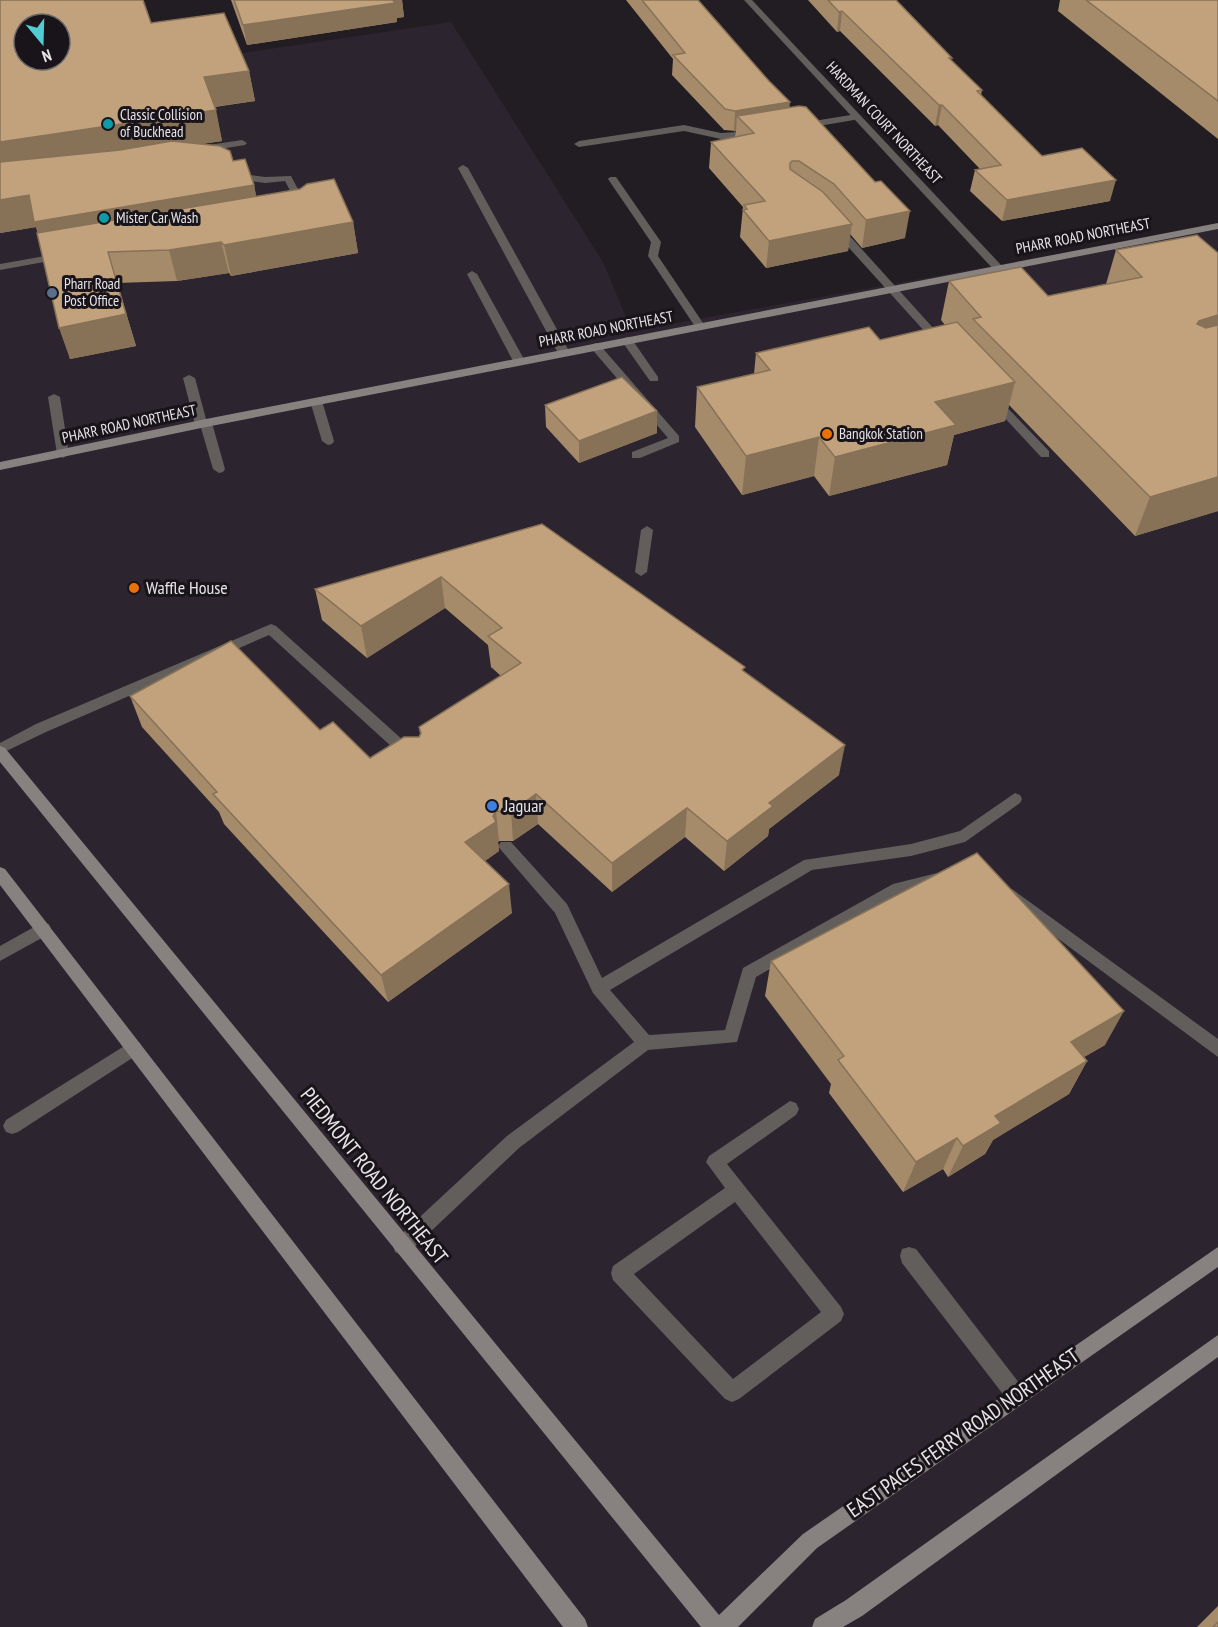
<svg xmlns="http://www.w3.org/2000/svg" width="1218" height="1627" font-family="'PT Sans Narrow',sans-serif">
	<rect width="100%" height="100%" fill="#211d22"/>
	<path fill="#2c242f" d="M451,22L603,262L632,331L1218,225V1627H0V89Z"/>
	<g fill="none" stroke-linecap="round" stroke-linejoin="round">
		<g fill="#615e5c" fill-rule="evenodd">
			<path d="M857,114L862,117L860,119L801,129L796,126L801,123Z"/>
			<path d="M684,125L721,133L754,131L759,134L754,137L721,139L684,131L579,147L574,144L579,141Z"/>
			<path d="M242,140L247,143L245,145L202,152L197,149L202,146Z"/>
			<path d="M463,165L468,168L570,353L568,355H560L558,353L458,168Z"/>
			<path d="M234,173L265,177L291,176L307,206L299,208L285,181L265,183L231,178V174Z"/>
			<path d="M610,177H616L661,242L658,256L705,326L704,328H696L648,256L651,242L608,179Z"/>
			<path d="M831,224H839L944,340V344H936L831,228Z"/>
			<path d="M62,253L66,254V258L0,270V264Z"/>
			<path d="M472,271L477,274L525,361L523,363L519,364L513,361L467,274Z"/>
			<path d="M627,337L631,338L658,377V381H650L621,340Z"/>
			<path d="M595,343L599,344L679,436V442L640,458H632V452L668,438L591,348L589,346Z"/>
			<path d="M189,375L195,378L206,419L212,423L225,469L223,472L219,473L213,469L201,428L195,424L183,378Z"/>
			<path d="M54,394L60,397L69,454L63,458L57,454L48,397Z"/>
			<path d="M993,396L997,397L1049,451V457H1041L989,401L987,399Z"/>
			<path d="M316,398L322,401L334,441L332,444L328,445L322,441L310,401Z"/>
			<path d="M647,526L653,530L647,572L641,576L635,572L641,530Z"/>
			<path d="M271,624L276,626L414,750L416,754L414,758H404L269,635L46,732L0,754V743L36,724Z"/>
			<path d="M1015,793L1020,795L1022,799L1020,803L965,842L911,856L812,870L610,990L649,1035L725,1030L743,968L893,884L937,873L942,875L945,879L942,883L903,894L756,977L737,1042L648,1050L519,1148L409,1252L402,1255L395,1252L393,1246L395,1240L507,1136L634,1042L593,993L555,913L501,850L498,846L501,842H511L567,904L602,978L804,860L911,844L960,831Z"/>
			<path d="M1012,889L1218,1039V1057L1006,900L1004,895L1006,890Z"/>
			<path d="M43,922L49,924L51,929L49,934L0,961V946Z"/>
			<path d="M134,1040L140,1043L142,1048L140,1053L18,1132L12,1134L6,1132L3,1126L6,1120Z"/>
			<path d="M790,1101L796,1103L799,1109L796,1115L727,1164L841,1307L844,1314L841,1321L739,1399L732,1402L725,1399L613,1280L611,1273L613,1266L725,1188L706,1162L709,1156ZM735,1202L821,1312L733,1379L634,1274Z"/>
			<path d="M909,1247L916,1249L1023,1388L1026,1395L1023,1402L1016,1405L1009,1402L902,1263L900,1256L902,1249Z"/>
		</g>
		<path fill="#615e5c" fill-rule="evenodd" d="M744,0H752L1002,266V270H994Z"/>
		<g fill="#87827f" fill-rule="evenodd">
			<path d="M1218,223V229L206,427L0,470V462L206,419Z"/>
			<path d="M0,746L5,748L719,1615L803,1534L1218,1247V1267L817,1548L738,1627H701L0,762Z"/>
			<path d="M0,867L5,869L585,1619L588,1627H563L0,885Z"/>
			<path d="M1218,1335V1357L862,1616L843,1627H812L815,1619L846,1600Z"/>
		</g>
	</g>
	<g fill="#a68b6b">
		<path d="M0,0L151,23L249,71L255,101L215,107L222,141L201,144L233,161L254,185L256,196L353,222L358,253L231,276L229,273L177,281L117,283L136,346L70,359L36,227L0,233Z"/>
		<path d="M231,0H402L404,17L397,18V22L247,45Z"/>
		<path d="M626,0H698L789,107L905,238L862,248L850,234L848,251L766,268L740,237L743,207L709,168L711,142L735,137L736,131L724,130L672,75L673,59Z"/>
		<path d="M808,0H896L952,61L982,90L981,95L1042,156L1110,201L1002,221L970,191L975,170L980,169L938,125L935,126L840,31L837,32Z"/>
		<path d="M1060,0H1218V139L1058,11Z"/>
		<path d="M1197,235L1218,511L1135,536L1009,405L1005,421L954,435L947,465L829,496L814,476L742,495L695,427L697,387L754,374L756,353L880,340L945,325L941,320L949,281L1048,296L1106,284L1116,250Z"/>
		<path d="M545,405L657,433L579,463L546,427Z"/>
		<path d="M542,524L744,672L839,775L769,829L768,836L724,871L685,837L612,892L538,824L513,841H499L498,842L499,851L485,861L512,913L388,1002L224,824L219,812L142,727L130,696L320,730L370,758L419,737L420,734L419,727L501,676L491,667L488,645L445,608L367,658L322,620L315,589Z"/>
		<path d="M771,961L1105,1045L1084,1057L1087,1061L1069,1094L993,1140L985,1154L948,1177L943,1169L903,1192L829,1093L831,1084L765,996Z"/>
		<path d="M1218,1606V1627H1197Z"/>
	</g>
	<g fill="#877157">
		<path d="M393,0H402L404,17L397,18V22L247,45L243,25Z"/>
		<path d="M842,11L840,31L837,32L839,12Z"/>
		<path d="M249,71L255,101L211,107L204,77Z"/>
		<path d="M790,102L788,123L737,116L736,131L734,132L735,111Z"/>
		<path d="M939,105H942L938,125L935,126Z"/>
		<path d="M216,110L222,141L0,175V142Z"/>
		<path d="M1116,180L1110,201L1002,221L1007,200Z"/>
		<path d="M254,185L260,216L45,254L36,227L0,233V200L29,195Z"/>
		<path d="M910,211L905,238L862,248L866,220Z"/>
		<path d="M353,222L358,253L231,276L224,245Z"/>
		<path d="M852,224L848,251L766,268L769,241Z"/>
		<path d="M221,242L229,273L177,281L169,250Z"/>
		<path d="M117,283L136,346L70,359L59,328Z"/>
		<path d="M1218,315V347L1184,360L1199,321Z"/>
		<path d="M1015,382L1005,421L954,435L947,465L829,496L835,457L935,402Z"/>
		<path d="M657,411V433L579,463V441Z"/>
		<path d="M819,437L814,476L742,495L746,456Z"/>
		<path d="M1218,477V511L1135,536L1150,497Z"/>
		<path d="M441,577L445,608L367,658L361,626Z"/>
		<path d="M845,745L839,775L769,829L768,836L724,871L727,841L769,803Z"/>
		<path d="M536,794L538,824L513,841L511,812Z"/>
		<path d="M687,808L685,837L612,892V863Z"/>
		<path d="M496,811L499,841L498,842L499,851L469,872L465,842L493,816Z"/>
		<path d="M509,884L512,913L388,1002L381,975Z"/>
		<path d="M1124,1011L1105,1045L1053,1075L1071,1042Z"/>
		<path d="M1087,1061L1069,1094L993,1140L985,1154L948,1177L963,1146L995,1116Z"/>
		<path d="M957,1138L943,1169L903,1192L916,1162Z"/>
	</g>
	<g fill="#c1a27c" stroke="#877157" stroke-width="1.5" fill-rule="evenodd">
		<path d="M0,0H143L151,23L224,13L249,71L204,77L216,110L0,142ZM24,24H60V60H24Z"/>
		<path d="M234,0H393L395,3L243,25Z"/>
		<path d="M642,0H698L769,81L790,102L735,111L725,109L673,55L685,53Z"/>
		<path d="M828,0H896L952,58H949L982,90L977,91L1042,156L1082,148L1116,180L1007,200L975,170L1001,165L942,105H939L842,11L839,12Z"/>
		<path d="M1086,0H1218V101Z"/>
		<path d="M799,106L806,107L875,182L881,181L910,211L866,220L834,184L799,161H792L790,163V169L823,192L852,224L769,241L743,210L747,209L744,205L765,201L711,142L754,133L737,116Z"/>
		<path d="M172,141L220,146L230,151L233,161L245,159L254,185L34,222L29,195L0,200V162L120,150Z"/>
		<path d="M334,179L353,222L224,245L221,242L169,250L108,252L126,314L59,328L37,233L300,189L307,184Z"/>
		<path d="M1197,235L1218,253V315L1199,321L1197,324L1206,328L1218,325V477L1150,497L973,319L981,317L949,281L1021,267L1048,296L1142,277L1116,250Z"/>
		<path d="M957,322L1015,382L935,402L956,425L835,457L819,437L746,456L697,387L770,370L756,353L869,327L880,340Z"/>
		<path d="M622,377L657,411L579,441L545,405Z"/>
		<path d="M542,524L745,667L742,670L845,745L769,803L773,806L727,841L687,808L612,863L536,794L511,812L496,811L493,816L496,822L465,842L509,884L381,975L213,794L217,792L130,696L231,641L320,730L333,722L370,758L404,737H419L421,733L419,727L521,663L488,636L502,628L441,577L361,626L315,589Z"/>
		<path d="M977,853L1124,1011L1071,1042L1087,1061L995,1116L1001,1123L963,1146L957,1138L916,1162L838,1060L844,1056L771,961Z"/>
		<path d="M1218,1622V1627H1213Z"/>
	</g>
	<g fill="#0f9aa8" stroke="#181419" stroke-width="2">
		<circle cx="108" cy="124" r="6"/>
		<circle cx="104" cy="218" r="6"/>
	</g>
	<circle fill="#5c6f8a" stroke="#181419" stroke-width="2" cx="52" cy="293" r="6"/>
	<g fill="#e8710a" stroke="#181419" stroke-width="2">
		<circle cx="827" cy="434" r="6"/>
		<circle cx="134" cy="588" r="6"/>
	</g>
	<circle fill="#3f7fe0" stroke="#181419" stroke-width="2" cx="492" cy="806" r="6"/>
	<g text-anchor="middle" stroke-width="6" stroke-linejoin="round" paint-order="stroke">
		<g font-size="15" fill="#e6e4e7" stroke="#181419" text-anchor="start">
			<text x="120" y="120">Classic Collision<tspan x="120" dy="17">of Buckhead</tspan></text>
			<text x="116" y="223">Mister Car Wash</text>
			<text x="64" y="289">Pharr Road<tspan x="64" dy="17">Post Office</tspan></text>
			<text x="839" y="439">Bangkok Station</text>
		</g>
		<g font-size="15" fill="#e6e4e7" stroke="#181419">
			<text transform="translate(884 123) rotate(47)" y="5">HARDMAN COURT NORTHEAST</text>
			<text transform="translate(1083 236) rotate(-11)" y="5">PHARR ROAD NORTHEAST</text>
			<text transform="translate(606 329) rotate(-11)" y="5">PHARR ROAD NORTHEAST</text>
			<text transform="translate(129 424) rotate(-12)" y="5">PHARR ROAD NORTHEAST</text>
		</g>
		<g font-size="18" fill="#e6e4e7" stroke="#181419" text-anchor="start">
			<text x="146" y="594">Waffle House</text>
			<text x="504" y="812">Jaguar</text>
		</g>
		<g font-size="21" fill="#e6e4e7" stroke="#181419">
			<text transform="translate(374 1176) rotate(51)" y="7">PIEDMONT ROAD NORTHEAST</text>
			<text transform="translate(963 1433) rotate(-35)" y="7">EAST PACES FERRY ROAD NORTHEAST</text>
		</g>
	</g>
	<g transform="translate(42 42) rotate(161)"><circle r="28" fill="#181419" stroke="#6a676b" stroke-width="1.5"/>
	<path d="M0-4.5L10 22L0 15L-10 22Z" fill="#51ccd2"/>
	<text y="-9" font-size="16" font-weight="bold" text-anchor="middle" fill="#e6e4e7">N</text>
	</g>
</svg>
